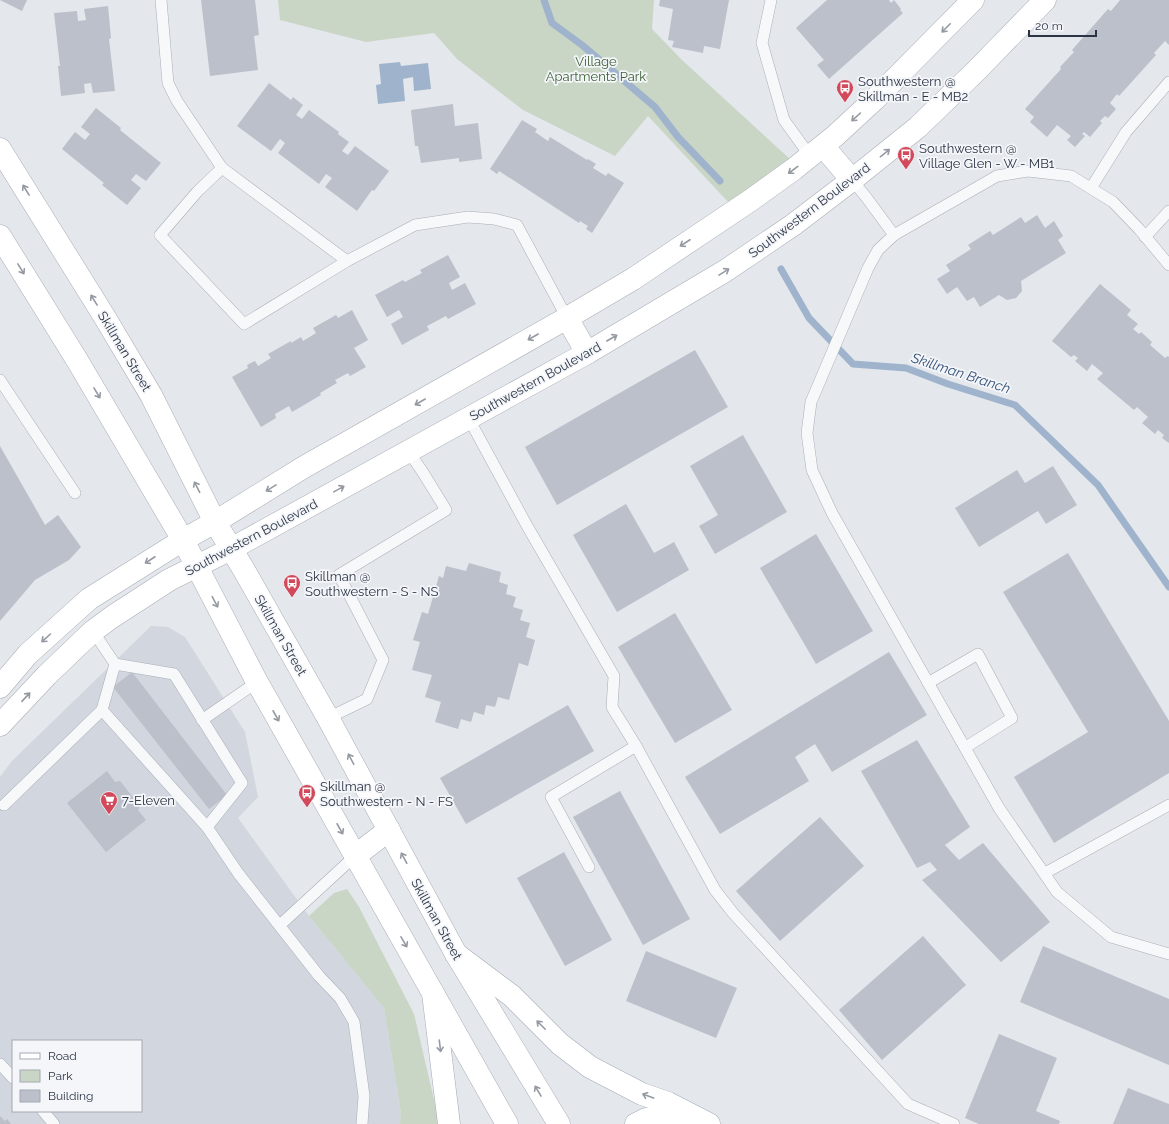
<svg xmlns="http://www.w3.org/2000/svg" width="1169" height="1124" font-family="Raleway,sans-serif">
	<rect width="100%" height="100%" fill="#e4e7ec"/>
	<path fill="#d2d6de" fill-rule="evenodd" d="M151,626L168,627L185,637L245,732L258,797L238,818L309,916L384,1008L401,1113L400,1124H0V777L12,761ZM13,1041H141V1111H13Z"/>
	<g fill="#c9d6c5">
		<path d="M278,0H654L652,29L682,60L791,160L729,203L648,116L615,156L523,110L457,59L434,33L366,42L280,20Z"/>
		<path d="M347,889L359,907L414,1014L436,1108L443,1124H400L401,1113L384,1008L309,916L334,893Z"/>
	</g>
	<path fill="#9fb4cc" d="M400,62L401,66L428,63L431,89L414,91L413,77L403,79L405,101L378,104L376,85L381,84L379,64Z"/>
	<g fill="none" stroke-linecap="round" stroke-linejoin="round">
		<g stroke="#9fb4cc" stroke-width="7">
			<path d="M544,0L552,23L582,45L655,107L678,137L720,181"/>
			<path d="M781,269L809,318L853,364L906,368L948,384L1015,405L1098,485L1169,587"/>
		</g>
	</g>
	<g fill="#bbc0ca">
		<path d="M0,0H27L22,11Z"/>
		<path d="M201,0H255L259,35L254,36L258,70L210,76Z"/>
		<path d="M660,0H729L720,49L704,46L703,53L672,47L674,41L668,40L673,9L659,6Z"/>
		<path d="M827,0H889L891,3L894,0L901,9L900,10L903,13L829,79L817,65L824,60L796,28Z"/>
		<path d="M1120,0H1169V45L1165,41L1154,53L1156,55L1119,96L1117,94L1110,103L1116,109L1108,118L1105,116L1100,121L1102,123L1090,137L1084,132L1082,134L1085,136L1075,147L1067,140L1071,136L1057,125L1047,137L1030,122L1034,117L1025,109L1061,69L1060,67L1074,52L1072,50L1108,9L1111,11Z"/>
		<path d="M108,6L111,38L109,39L115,91L93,93L91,83L84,84L85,93L61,96L58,66H60L54,13L77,11L78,21L86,20L84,9Z"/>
		<path d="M269,83L291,100L293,97L303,105L296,115L302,119L309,110L339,132L338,134L349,142L342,151L348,155L355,146L389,171L374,191L372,190L357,211L325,187L332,178L326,174L319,184L278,153L285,143L280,139L271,151L237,126Z"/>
		<path d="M453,104L455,126L478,123L482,159L459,162V158L421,163L418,146H415L411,110Z"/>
		<path d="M96,108L121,128L120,130L161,163L146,181L136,174L131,180L141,188L127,205L102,185L104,183L62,149L75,132L85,140L90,134L81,127Z"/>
		<path d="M522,120L537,129L535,132L548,141L550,137L587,160L588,159L596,164L593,168L606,176L608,173L624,183L592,233L586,229L588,226L580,221L579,223L499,171L497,174L490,169Z"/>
		<path d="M1037,215L1045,228L1054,221L1063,236L1058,240L1066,253L1021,281L1022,291L1016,298L1007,300L999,295L980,307L974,297L967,301L957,287L947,294L937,279L950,271L946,265L971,249L968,245L990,231L993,235L1021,217L1025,223Z"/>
		<path d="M448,255L460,277L449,283L452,290L465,283L476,304L448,319L446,316L427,326L429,330L402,345L391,324L403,317L399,310L387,317L375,295L403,280L405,282L422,273L420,270Z"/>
		<path d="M1100,284L1131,310L1127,315L1138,324L1133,329L1139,334L1141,332L1152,342L1150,345L1165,358L1168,356L1169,357V443L1162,438L1164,435L1158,430L1155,434L1142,423L1148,417L1137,407L1134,410L1097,379L1103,373L1092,364L1087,371L1075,361L1078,358L1074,355L1071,357L1052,341Z"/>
		<path d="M352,310L368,340L354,348L366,367L350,376L348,373L335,380L337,383L320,393L321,395L292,412L289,406L275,414L276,418L261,427L232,377L248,368L247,365L255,361L258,366L271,358L268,354L291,341V343L301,337L303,341L316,333L313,328L336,315L338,318Z"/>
		<path d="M695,350L728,407L557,505L525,447Z"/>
		<path d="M743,435L787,512L715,554L699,526L718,515L690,466Z"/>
		<path d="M0,446L45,525L58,515L81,547L69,560L35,580L0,621Z"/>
		<path d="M1053,466L1077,505L1046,524L1038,511L979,547L955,508L1017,470L1025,483Z"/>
		<path d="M626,504L654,553L674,542L689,570L617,612L573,535Z"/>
		<path d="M816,534L873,631L816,664L760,568Z"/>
		<path d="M1068,553L1169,721V773L1054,843L1014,777L1088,732L1003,592Z"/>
		<path d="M469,563L501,572L499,582L508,585L506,594L516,597L513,607L523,610L520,620L530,623L526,637L535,640L528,666L519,663L509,700L498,697L495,707L486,705L484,715L474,712L471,722L461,719L458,729L435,722L441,702L425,697L432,675L412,670L420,642L413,640L422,612L428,614L439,576L443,578L446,566L466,571Z"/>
		<path d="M675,613L732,710L675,743L618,647Z"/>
		<path d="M889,652L927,715L832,772L815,744L795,757L809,781L720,834L685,777Z"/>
		<path d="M132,672L227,795L209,809L113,687Z"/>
		<path d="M568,705L594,751L466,824L440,778Z"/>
		<path d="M917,740L970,827L945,845L959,860L983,843L1050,922L1001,962L922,880L937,870L930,862L917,868L861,771Z"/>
		<path d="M107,771L115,782L120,781L140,806L138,810L146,820L106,852L67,803Z"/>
		<path d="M620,791L690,919L643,945L573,817Z"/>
		<path d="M820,817L864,866L780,941L736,891Z"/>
		<path d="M564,852L612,940L565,966L517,878Z"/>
		<path d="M923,936L966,985L882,1060L839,1010Z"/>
		<path d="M1043,946L1169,999V1065L1020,1002Z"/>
		<path d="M646,951L737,988L716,1038L626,1001Z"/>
		<path d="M999,1034L1057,1058L1036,1111L1060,1121L1059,1124H979L965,1118Z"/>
		<path d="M1128,1088L1169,1104V1124H1113Z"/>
		<path d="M0,1116L5,1121L7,1119L11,1124H0Z"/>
	</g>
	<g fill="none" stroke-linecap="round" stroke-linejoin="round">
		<defs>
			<g id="lane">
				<path d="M161,0L168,83L177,101L222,168L197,192L160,235L244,324L347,261L415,225L468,217L494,219L517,225L567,318"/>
				<path d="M771,0L762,43L784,120L810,156"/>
				<path d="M222,168L347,261"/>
				<path d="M852,180L866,197L894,235"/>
				<path d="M1091,188L1126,132L1169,82"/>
				<path d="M1145,237L1169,211"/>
				<path d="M1169,265L1139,229L1113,202L1071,176L1028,171L997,176L894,235L878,250L868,268L811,402L807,433L812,470L832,513L999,808L1057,892L1111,937L1169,954"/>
				<path d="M0,380L75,493"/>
				<path d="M469,419L526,524L614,676L612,707L636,746L715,890L733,913L908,1104L954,1124"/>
				<path d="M93,631L115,664L174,674L242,783L207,827L238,873L319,976L340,998L354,1022L364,1096L362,1124"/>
				<path d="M928,683L978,654L1012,718L966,747"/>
				<path d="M102,710L207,827"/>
				<path d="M328,718L367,699L383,660L339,575L446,510L422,471L408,451"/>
				<path d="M202,720L257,682"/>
				<path d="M4,805L102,710L115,664"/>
				<path d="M589,867L551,797L636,746"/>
				<path d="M1045,873L1169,805"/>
				<path d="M280,925L355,856"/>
				<path d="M0,1064L13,1078"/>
				<path d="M43,1111L54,1124"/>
			</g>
			<g id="secondary">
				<path d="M823,146L852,180"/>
				<path d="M0,149L104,316L151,395L215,522L244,570L328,718L456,954L559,1124"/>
				<path d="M0,236L77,360L183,540L257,682L507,1124"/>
				<path d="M567,318L587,353"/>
				<path d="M0,687L28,654L89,599L183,540L215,522L304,467L567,318L633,279L751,200L794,169L835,136L875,99L973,0"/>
				<path d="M0,725L47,675L93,631L112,617L169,580L231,549L587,353L725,271L793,225L852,180L918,127L977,70L1045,0"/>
				<path d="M355,856L389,830"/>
			</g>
			<g id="primary">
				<path d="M456,954L512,996L560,1044L590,1067L642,1094L668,1103L709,1124"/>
				<path d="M433,993L449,1124"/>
				<path d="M636,1124L646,1119L671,1115L689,1121"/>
			</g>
		</defs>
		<use href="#lane" stroke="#a9aeb7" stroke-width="12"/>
		<use href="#secondary" stroke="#a9aeb7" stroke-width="23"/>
		<use href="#primary" stroke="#a3abb8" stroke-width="23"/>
		<use href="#lane" stroke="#f7f8fa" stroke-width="11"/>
		<use href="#secondary" stroke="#fff" stroke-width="22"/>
		<use href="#primary" stroke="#fff" stroke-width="22"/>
	</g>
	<defs><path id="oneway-shaft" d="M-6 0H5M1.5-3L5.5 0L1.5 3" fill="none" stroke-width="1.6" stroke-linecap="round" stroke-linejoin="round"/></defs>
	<g stroke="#959aa2">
		<use href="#oneway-shaft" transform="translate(946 28) rotate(135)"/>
		<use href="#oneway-shaft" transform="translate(856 117) rotate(138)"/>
		<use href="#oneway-shaft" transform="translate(885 153) rotate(-39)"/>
		<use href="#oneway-shaft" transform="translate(793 170) rotate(143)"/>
		<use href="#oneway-shaft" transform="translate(26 190) rotate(-122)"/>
		<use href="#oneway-shaft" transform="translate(685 243) rotate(147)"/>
		<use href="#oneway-shaft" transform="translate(21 269) rotate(58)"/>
		<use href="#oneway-shaft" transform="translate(724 272) rotate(-32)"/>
		<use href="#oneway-shaft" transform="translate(94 300) rotate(-122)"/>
		<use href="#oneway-shaft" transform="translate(533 337) rotate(150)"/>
		<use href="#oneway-shaft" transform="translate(612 338) rotate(-30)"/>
		<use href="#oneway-shaft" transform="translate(97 393) rotate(59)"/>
		<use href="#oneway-shaft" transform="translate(420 402) rotate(150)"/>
		<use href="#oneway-shaft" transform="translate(197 487) rotate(-117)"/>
		<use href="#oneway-shaft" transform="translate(271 488) rotate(148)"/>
		<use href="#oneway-shaft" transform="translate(339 489) rotate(-29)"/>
		<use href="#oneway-shaft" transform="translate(150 560) rotate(147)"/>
		<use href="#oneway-shaft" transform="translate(215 602) rotate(62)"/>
		<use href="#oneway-shaft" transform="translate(46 638) rotate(138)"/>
		<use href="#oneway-shaft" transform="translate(26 697) rotate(-47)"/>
		<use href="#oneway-shaft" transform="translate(276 716) rotate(61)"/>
		<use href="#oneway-shaft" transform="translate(351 759) rotate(-118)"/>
		<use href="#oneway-shaft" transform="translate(340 829) rotate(61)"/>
		<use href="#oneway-shaft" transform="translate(404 858) rotate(-118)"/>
		<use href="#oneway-shaft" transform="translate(404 942) rotate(60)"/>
		<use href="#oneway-shaft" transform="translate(541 1025) rotate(-135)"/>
		<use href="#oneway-shaft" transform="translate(440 1046) rotate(83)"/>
		<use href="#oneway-shaft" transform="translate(538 1091) rotate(-121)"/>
		<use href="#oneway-shaft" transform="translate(648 1096) rotate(-160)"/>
	</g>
	<defs>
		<symbol id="bus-pin" viewBox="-11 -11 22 30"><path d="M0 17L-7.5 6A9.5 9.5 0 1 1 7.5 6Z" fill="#d1495b" stroke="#f4f6f9"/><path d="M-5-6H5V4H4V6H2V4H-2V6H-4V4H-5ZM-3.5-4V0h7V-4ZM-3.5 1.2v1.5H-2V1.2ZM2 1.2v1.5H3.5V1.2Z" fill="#fff"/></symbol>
		<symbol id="supermarket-pin" viewBox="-11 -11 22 30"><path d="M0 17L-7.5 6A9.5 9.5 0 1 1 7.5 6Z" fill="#d1495b" stroke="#f4f6f9"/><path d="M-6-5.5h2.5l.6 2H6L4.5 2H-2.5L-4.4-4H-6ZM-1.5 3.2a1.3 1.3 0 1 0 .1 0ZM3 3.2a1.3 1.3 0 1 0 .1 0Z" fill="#fff"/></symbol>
	</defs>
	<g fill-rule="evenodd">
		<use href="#bus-pin" x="835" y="78" width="20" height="27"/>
		<use href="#bus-pin" x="896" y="145" width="20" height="27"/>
		<use href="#bus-pin" x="282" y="573" width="20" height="27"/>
		<use href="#bus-pin" x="297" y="783" width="20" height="27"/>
		<use href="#supermarket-pin" x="99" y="790" width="20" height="27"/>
	</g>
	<g text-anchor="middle" stroke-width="3.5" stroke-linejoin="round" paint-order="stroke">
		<g font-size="13" fill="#3f6138" stroke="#f4f6f9">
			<text x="596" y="66">Village<tspan x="596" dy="15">Apartments Park</tspan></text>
		</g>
		<g font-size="13" fill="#2b3445" stroke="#f4f6f9" text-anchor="start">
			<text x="858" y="86">Southwestern @<tspan x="858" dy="15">Skillman - E - MB2</tspan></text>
			<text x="919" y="153">Southwestern @<tspan x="919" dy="15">Village Glen - W - MB1</tspan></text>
			<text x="305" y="581">Skillman @<tspan x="305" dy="15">Southwestern - S - NS</tspan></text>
			<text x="320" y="791">Skillman @<tspan x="320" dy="15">Southwestern - N - FS</tspan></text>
			<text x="122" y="805">7-Eleven</text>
		</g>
		<g font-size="13" fill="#2b3445" stroke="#f4f6f9">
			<text transform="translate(809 210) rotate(-37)" y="5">Southwestern Boulevard</text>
			<text transform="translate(125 351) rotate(59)" y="5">Skillman Street</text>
			<text transform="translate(535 381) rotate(-29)" y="5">Southwestern Boulevard</text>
			<text transform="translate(251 537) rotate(-28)" y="5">Southwestern Boulevard</text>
			<text transform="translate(281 635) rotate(60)" y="5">Skillman Street</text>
			<text transform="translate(437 919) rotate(61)" y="5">Skillman Street</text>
		</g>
		<g font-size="14" font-style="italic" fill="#34527a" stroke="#f4f6f9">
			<text transform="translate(961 373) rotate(18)" y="5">Skillman Branch</text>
		</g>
	</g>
	<rect x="12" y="1040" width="130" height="72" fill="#f4f6f9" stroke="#a4a8b1"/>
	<rect x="20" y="1053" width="20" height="6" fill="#ffffff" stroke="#a4a8b1"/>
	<text x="48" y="1060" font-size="12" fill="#2b3445">Road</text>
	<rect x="20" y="1070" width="20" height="12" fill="#c9d6c5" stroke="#a4a8b1"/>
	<text x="48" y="1080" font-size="12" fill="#2b3445">Park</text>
	<rect x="20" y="1090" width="20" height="12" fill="#bbc0ca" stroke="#a4a8b1"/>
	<text x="48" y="1100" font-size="12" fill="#2b3445">Building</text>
	<path d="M1029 30v6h67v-6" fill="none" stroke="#2b3445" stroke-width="2"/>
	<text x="1035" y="30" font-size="12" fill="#2b3445" stroke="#f4f6f9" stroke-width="3" paint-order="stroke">20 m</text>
</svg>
